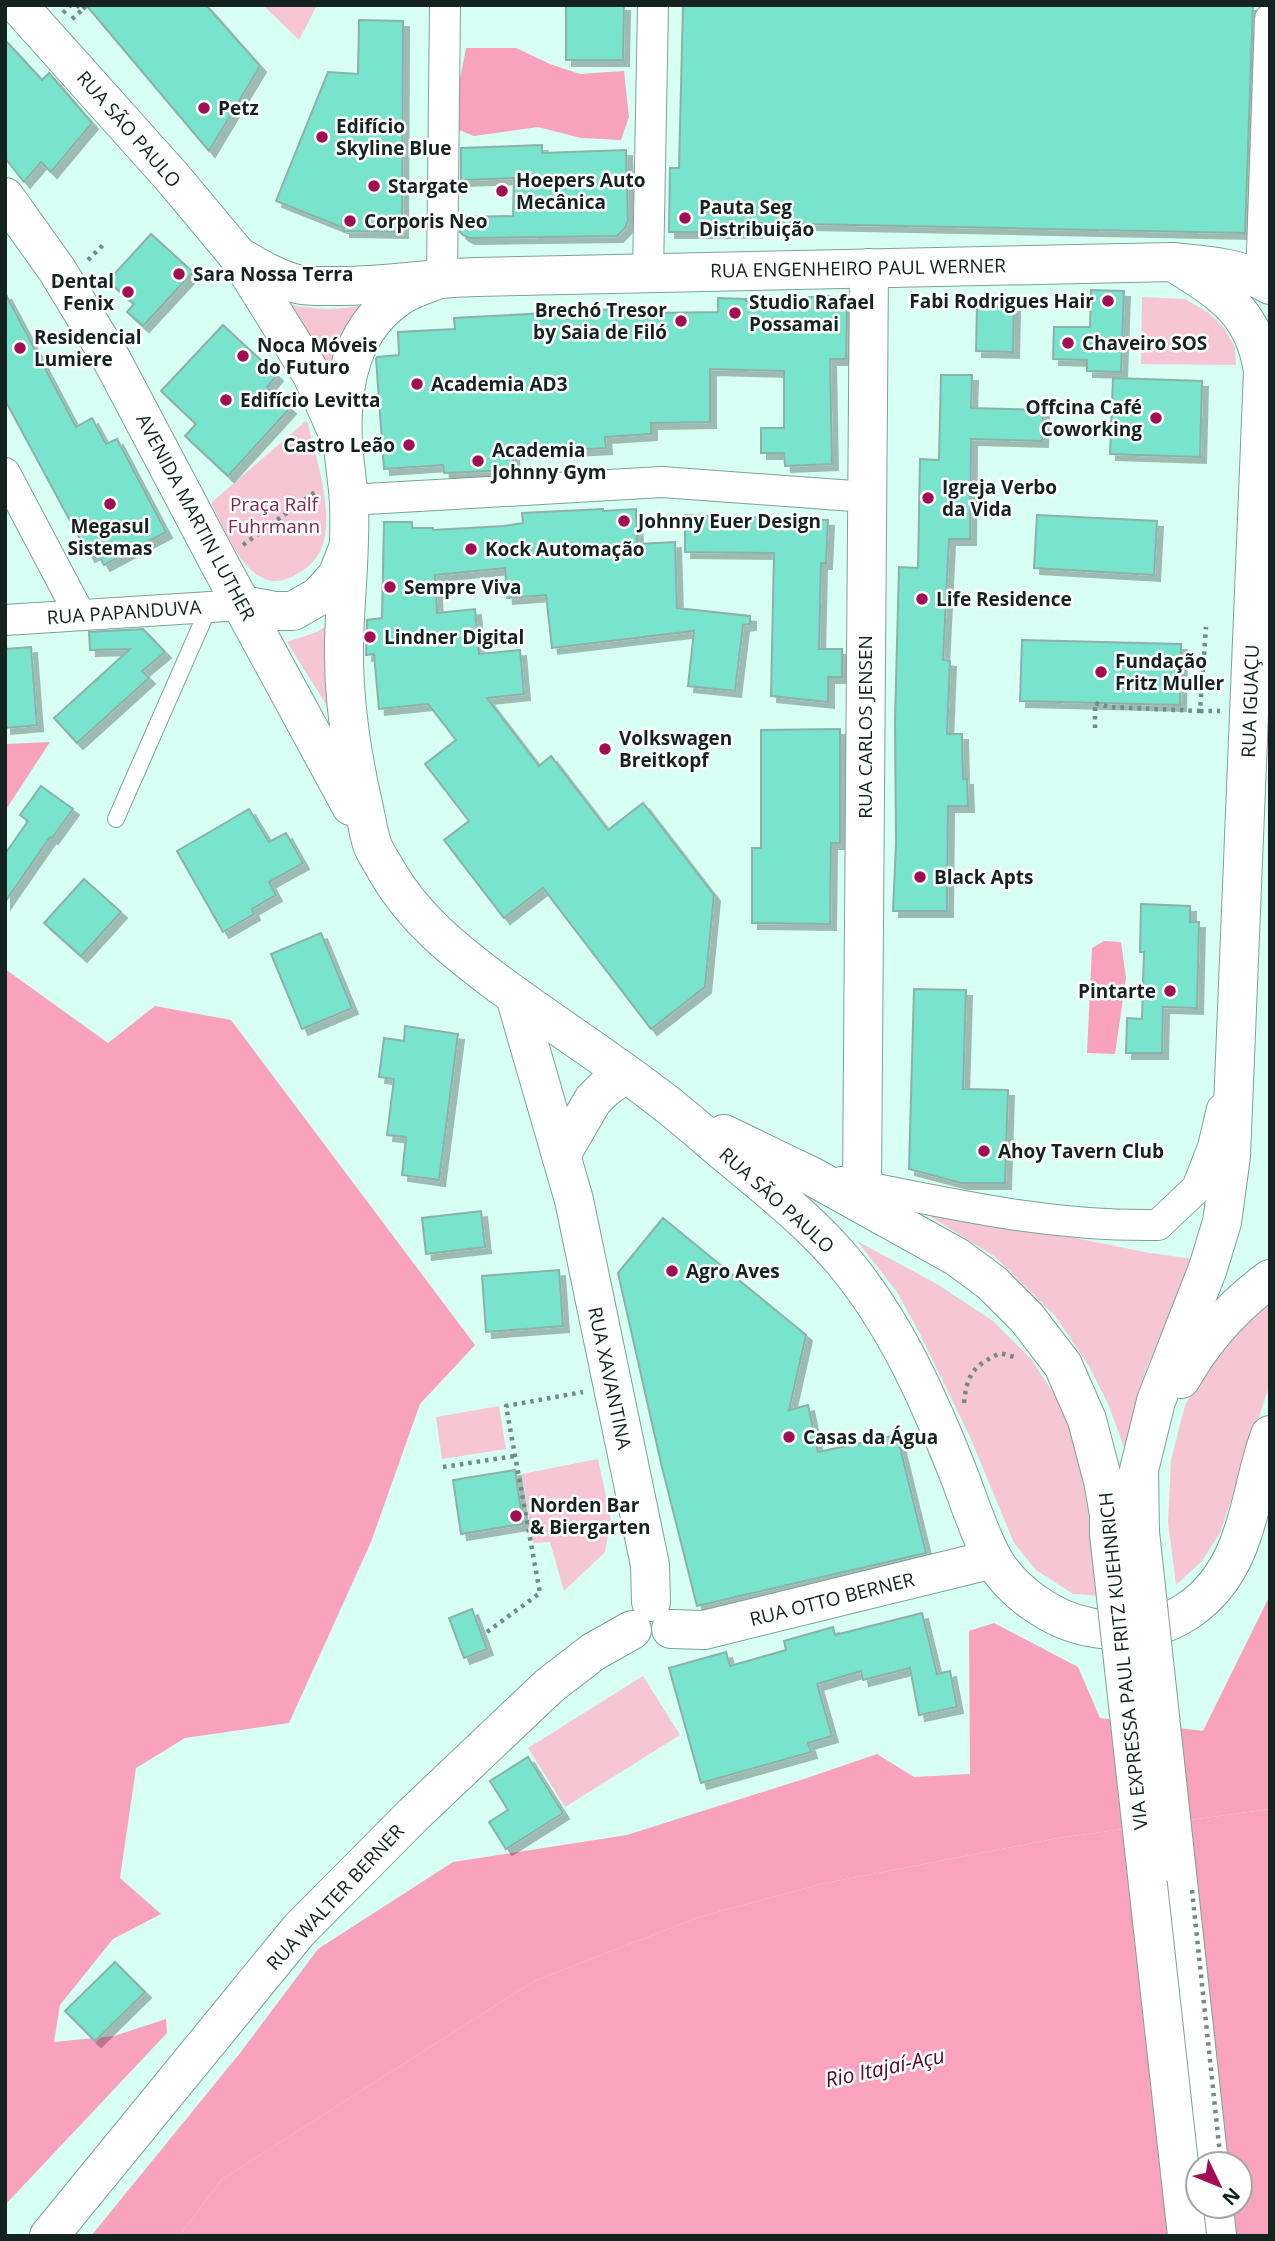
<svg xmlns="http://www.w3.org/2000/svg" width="1275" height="2241" font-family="'Open Sans',sans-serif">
	<defs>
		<filter id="shadow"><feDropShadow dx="6" dy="6" stdDeviation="0" flood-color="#0004"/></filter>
	</defs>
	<rect width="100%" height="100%" fill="#d7fff4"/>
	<g fill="#f6c6d4">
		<path d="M263,5H317L299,40Z"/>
		<path d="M1142,297L1185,299L1209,313L1225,329L1235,348L1236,365L1141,364Z"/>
		<path d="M287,304C315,310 339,311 367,304L331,393Z"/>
		<path d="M307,420C315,455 335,511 322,547C317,560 309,567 297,574C251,603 228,534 211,503Z"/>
		<path d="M327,625V706L287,642L317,632Z"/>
		<path d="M912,1205L1150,1253L1194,1259L1145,1372L1126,1453L1109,1406L1089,1366L1056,1317L994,1256Z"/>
		<path d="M857,1241L937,1284L993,1321L1031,1359L1073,1423L1093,1491L1104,1596L1073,1594L1036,1570L1014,1543L970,1437L920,1334L897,1292Z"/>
		<path d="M1270,1293V1384L1220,1533L1202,1561L1176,1585L1168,1522L1171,1460L1185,1405L1228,1335Z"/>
		<path d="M499,1406L506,1449L442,1459L436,1417Z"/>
		<path d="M598,1459L611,1520L605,1552L564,1591L550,1542L533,1543L522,1474Z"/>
		<path d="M643,1676L680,1735L565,1807L528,1748Z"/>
	</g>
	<g fill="#f8a2bd">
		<path d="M466,48H516L550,64L580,74L624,71L629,117L621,140L581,138L538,127L474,136L456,129V100Z"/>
		<path d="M50,742L5,811V744Z"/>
		<path d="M1104,941L1121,942L1126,978L1115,1054L1087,1053L1092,948Z"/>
		<path d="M5,969L108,1043L155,1006L231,1020L475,1345L420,1404L371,1542L289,1723L185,1738L136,1768L120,1878L161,1914L113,1939L60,2005L54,2042L114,2036L166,2019L167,2033L5,2205Z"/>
		<path d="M1270,1595V1809L1058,1838L821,1884L699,1917L534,1981L222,2179L179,2236H91L240,2053L318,1949L453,1862L627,1835L807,1778L877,1754L914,1777L970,1774L969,1631L994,1623L1078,1667L1100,1718L1203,1731Z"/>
	</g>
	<path fill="#f9a3be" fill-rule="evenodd" d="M1270,1809V2236H179L222,2179L534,1981L699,1917L821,1884L1058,1838ZM1198,2164H1240V2206H1198Z"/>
	<g fill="#78e4ce" stroke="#8cb1a8" stroke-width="2" filter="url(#shadow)">
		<path d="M86,5H206L260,66L209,151Z"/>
		<path d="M566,5H624L623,60H566Z"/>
		<path d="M683,5H1253L1245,233L756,223V232H669L670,168H679Z"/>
		<path d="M359,20L403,21L402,232L344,231V228L276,201L328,72L358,74Z"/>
		<path d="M5,40L42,80L49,73L92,123L51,172L41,162L24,182L5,158Z"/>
		<path d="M542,145V153L626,150L628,220L625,228L617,236L469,238L463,235L460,232V217L513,216L514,178L461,180V148Z"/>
		<path d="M151,234L193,272L143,326L127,312L134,304L108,281Z"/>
		<path d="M1091,290L1124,291L1121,372L1087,371V360L1053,359L1054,327H1090Z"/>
		<path d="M5,293L76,427L92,418L106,444L117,439L166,532L104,565L97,552L89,556L5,400Z"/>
		<path d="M827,296L839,298L847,308L846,359H830L832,464L785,466L784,453H761V428H784V371L710,369V422L651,423V434L605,437L606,448L513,453L514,470L444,473L443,465L384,469L376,359L377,357L399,355L398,332L455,329L454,318L652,307L653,313L718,312V298L746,299V301Z"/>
		<path d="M977,306H1014L1013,352L976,351Z"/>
		<path d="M223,325L277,375L267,387L290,408L228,476L185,436L196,424L161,391Z"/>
		<path d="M941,375H972L971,408L1043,410L1042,441L971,439L970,539H949L943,660L950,661L947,734H962L963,779H967L968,806H948L947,911H893L896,843L895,720L899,567L918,568L920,459L939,460Z"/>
		<path d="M1113,378L1202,381L1200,457L1110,454Z"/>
		<path d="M603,509V511L636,509L637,544L675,542L677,608L750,616V624L743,625L735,691L688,686L694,631L552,648L546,595L507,598L505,568L435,575L437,613L475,609L479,654L520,650L524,694L487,698L539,766L551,756L608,830L643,803L714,895L705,987L651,1029L543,888L504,918L444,840L469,821L425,764L456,740L428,704L379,709L374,654L366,655L367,620L382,618L384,522H412V528H433V530L504,526L523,523L522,513Z"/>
		<path d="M685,515L828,520L826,563H821L819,649H842V677H828V702L771,696L774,553L685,552Z"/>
		<path d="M1037,515L1157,521L1154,575L1034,568Z"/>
		<path d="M143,629L165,652L142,671L149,678L77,743L54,718L130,649L90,650L89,632Z"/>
		<path d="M1022,640L1181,644L1180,705L1020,701Z"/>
		<path d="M31,647L37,725L5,728V649Z"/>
		<path d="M840,729V843H831L830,924L752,923V848H761V730Z"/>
		<path d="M41,786L73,809L52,838L50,837L5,902V854L28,821L20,815Z"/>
		<path d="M249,809L269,842L286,833L303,863L269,882L276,895L252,909L254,914L223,932L177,851Z"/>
		<path d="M84,879L121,912L81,956L44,923Z"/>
		<path d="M1141,904L1190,906V922H1199L1197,1008L1163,1007L1162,1053H1126L1127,1018L1142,1019L1144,952H1140Z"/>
		<path d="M321,933L352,1008L302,1029L271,954Z"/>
		<path d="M914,989L966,990L963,1089L1008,1090L1005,1183H961L909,1169Z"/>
		<path d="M405,1026L458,1034L439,1180L402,1175L406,1137L387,1135L394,1079L379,1077L384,1038L404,1041Z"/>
		<path d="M481,1211L485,1247L426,1254L422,1218Z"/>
		<path d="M663,1218L806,1335L789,1410L808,1405L818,1452L897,1435L926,1553L697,1606L661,1463L618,1273Z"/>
		<path d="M559,1270L563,1326L486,1332L482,1276Z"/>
		<path d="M515,1470L523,1524L461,1534L453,1480Z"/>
		<path d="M472,1609L487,1649L464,1658L449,1618Z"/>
		<path d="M922,1613L937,1674L950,1671L957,1707L919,1715L910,1668L863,1680L861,1671L817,1684L832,1736L808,1743L811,1752L701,1783L669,1668L726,1652L730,1666L786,1650L784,1641L833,1627L835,1635Z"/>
		<path d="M528,1757L563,1813L506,1849L489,1822L508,1810L490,1781Z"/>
		<path d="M115,1962L145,1992L95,2041L65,2011Z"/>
	</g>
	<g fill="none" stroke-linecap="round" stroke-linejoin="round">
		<defs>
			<path id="lane" d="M116,819L209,607"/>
			<g id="street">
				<path d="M648,273L653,5"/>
				<path d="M442,278L445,5"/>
				<path d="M1261,280L1270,19"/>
				<path d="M5,473L80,615"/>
				<path d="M349,500L662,482L867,497"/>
				<path d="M5,620L242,605"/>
				<path d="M841,1182C947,1203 1049,1227 1158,1225L1197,1188L1213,1147L1222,1109"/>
			</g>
			<g id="secondary">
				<path d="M515,996L574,1200L650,1565L651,1602"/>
				<path d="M561,1155L593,1100L604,1089L625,1074"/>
				<path d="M862,1186L869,268"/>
				<path d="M671,1629L704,1630L993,1559"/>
				<path d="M49,2236L299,1930L412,1816L549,1686L593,1652L632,1630"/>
			</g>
			<g id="primary">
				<path d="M18,5L172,177L238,256L312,375L339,436"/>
				<path d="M5,197L57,270L113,362L219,563L351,806"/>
				<path d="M238,256C257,267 275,278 297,284C310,287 326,286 340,286C386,286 431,278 476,277L1173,262C1206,265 1240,267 1270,285"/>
				<path d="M442,278C430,283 416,287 405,293C351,325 340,384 343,443C344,463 348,483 349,503C351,550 345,597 344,644C343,699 351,751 363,804C366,817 368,831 372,844C375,853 382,862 386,870C414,919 455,951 499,984C553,1024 610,1060 663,1101C690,1122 715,1145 741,1166C777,1196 814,1226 844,1262C894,1322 926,1393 955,1465C967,1494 978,1532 993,1559C1012,1592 1052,1620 1089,1627C1164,1643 1221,1603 1243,1532C1254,1500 1258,1467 1270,1435"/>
				<path d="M242,605L275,611H293L319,596L337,576L347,551"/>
				<path d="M724,1134L813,1177L957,1257L992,1283L1027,1318L1063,1365L1087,1420L1103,1481L1109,1514V1534"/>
				<path d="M1181,1379C1203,1340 1233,1306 1270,1279"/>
				<path d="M1140,1532L1139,1470L1156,1401L1208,1268L1222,1222L1231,1156L1263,371C1254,311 1221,292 1173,262"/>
				<path d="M1176,1864L1209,2164"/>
				<path d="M1214,2206L1217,2236"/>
			</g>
		</defs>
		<use href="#lane" stroke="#7ca198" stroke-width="18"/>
		<use href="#street" stroke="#7ca198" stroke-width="32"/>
		<use href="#secondary" stroke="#7ca198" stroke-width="40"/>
		<use href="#primary" stroke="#7ca198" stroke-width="40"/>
		<g stroke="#718c85" stroke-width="4.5" stroke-dasharray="3.5 5" stroke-linecap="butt">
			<path d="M77,5L82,10L87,5"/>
			<path d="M63,13L71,5"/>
			<path d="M72,19L82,10"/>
			<path d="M88,260L103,245"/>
			<path d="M243,545L318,490"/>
			<path d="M1200,711H1220"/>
			<path d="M1095,728V703L1109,707L1200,711L1206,627"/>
			<path d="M964,1403C967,1373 974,1366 1000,1353L1018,1358"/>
			<path d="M443,1467L515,1456"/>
			<path d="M487,1632L540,1593L506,1406L583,1392"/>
		</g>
		<use href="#lane" stroke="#fff" stroke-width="16"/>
		<use href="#street" stroke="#fff" stroke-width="30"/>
		<use href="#secondary" stroke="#fff" stroke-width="38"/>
		<use href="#primary" stroke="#fff" stroke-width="38"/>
		<defs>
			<g id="primary-bridge">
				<path d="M1140,1532L1176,1864"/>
				<path d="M1109,1534L1187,2236"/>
			</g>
		</defs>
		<use href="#primary-bridge" stroke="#7ca198" stroke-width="40" stroke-linecap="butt"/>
		<path stroke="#718c85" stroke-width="4.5" stroke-dasharray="3.5 5" stroke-linecap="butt" d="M1192,1890L1221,2164"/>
		<use href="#primary-bridge" stroke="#fff" stroke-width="38"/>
	</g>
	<g fill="#a00e55" stroke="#fff" stroke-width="2.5">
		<circle cx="204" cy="108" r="7"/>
		<circle cx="322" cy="137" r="7"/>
		<circle cx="374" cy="186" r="7"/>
		<circle cx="502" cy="191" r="7"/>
		<circle cx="685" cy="218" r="7"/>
		<circle cx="350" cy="221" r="7"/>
		<circle cx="179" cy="274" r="7"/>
		<circle cx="128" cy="292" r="7"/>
		<circle cx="1108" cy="301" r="7"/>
		<circle cx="735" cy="313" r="7"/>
		<circle cx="681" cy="321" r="7"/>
		<circle cx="1068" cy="343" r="7"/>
		<circle cx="20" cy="348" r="7"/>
		<circle cx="243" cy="356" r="7"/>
		<circle cx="417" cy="384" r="7"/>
		<circle cx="226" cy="400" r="7"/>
		<circle cx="1156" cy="418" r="7"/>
		<circle cx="409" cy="445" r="7"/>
		<circle cx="478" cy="461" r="7"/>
		<circle cx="928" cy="498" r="7"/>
		<circle cx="110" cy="504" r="7"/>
		<circle cx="624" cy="521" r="7"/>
		<circle cx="471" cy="549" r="7"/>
		<circle cx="390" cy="587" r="7"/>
		<circle cx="922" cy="599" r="7"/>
		<circle cx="370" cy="637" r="7"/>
		<circle cx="1101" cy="672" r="7"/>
		<circle cx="605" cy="749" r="7"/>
		<circle cx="920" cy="877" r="7"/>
		<circle cx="1170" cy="991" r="7"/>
		<circle cx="984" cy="1151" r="7"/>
		<circle cx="672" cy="1271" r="7"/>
		<circle cx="789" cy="1437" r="7"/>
		<circle cx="516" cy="1516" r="7"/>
	</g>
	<g text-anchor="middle" stroke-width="5" stroke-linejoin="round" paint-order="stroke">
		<g font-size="19" font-weight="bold" fill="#142320" stroke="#fff" text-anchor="start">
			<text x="218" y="115">Petz</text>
			<text x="336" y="133">Edifício<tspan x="336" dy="22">Skyline Blue</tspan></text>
			<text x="516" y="187">Hoepers Auto<tspan x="516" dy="22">Mecânica</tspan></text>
			<text x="388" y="193">Stargate</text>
			<text x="699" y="214">Pauta Seg<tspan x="699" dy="22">Distribuição</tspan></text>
			<text x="364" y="228">Corporis Neo</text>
			<text x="193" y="281">Sara Nossa Terra</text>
			<text x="114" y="288" text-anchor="end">Dental<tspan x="114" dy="22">Fenix</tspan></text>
			<text x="1094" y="308" text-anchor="end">Fabi Rodrigues Hair</text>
			<text x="749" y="309">Studio Rafael<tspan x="749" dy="22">Possamai</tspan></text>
			<text x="667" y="317" text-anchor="end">Brechó Tresor<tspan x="667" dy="22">by Saia de Filó</tspan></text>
			<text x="34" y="344">Residencial<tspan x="34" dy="22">Lumiere</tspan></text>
			<text x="1082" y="350">Chaveiro SOS</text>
			<text x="257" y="352">Noca Móveis<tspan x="257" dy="22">do Futuro</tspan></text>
			<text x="431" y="391">Academia AD3</text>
			<text x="240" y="407">Edifício Levitta</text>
			<text x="1142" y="414" text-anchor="end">Offcina Café<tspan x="1142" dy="22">Coworking</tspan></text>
			<text x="395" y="452" text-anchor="end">Castro Leão</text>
			<text x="492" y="457">Academia<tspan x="492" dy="22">Johnny Gym</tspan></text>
			<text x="942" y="494">Igreja Verbo<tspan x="942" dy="22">da Vida</tspan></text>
			<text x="638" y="528">Johnny Euer Design</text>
			<text x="110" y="533" text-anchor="middle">Megasul<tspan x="110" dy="22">Sistemas</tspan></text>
			<text x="485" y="556">Kock Automação</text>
			<text x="404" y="594">Sempre Viva</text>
			<text x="936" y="606">Life Residence</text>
			<text x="384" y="644">Lindner Digital</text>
			<text x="1115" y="668">Fundação<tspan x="1115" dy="22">Fritz Muller</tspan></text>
			<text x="619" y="745">Volkswagen<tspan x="619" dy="22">Breitkopf</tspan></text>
			<text x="934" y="884">Black Apts</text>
			<text x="1156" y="998" text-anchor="end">Pintarte</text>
			<text x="998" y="1158">Ahoy Tavern Club</text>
			<text x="686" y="1278">Agro Aves</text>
			<text x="803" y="1444">Casas da Água</text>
			<text x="530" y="1512">Norden Bar<tspan x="530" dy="22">&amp; Biergarten</tspan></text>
		</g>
		<g font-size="19" fill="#142320" stroke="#fff">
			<text transform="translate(129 129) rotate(49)" y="7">RUA SÃO PAULO</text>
			<text transform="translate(858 268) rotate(-1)" y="7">RUA ENGENHEIRO PAUL WERNER</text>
			<text transform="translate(196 517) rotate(62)" y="7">AVENIDA MARTIN LUTHER</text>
			<text transform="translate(124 612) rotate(-4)" y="7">RUA PAPANDUVA</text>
			<text transform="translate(1250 701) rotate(-88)" y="7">RUA IGUAÇU</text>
			<text transform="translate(865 727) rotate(-90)" y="7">RUA CARLOS JENSEN</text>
			<text transform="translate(777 1200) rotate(42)" y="7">RUA SÃO PAULO</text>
			<text transform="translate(610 1378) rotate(78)" y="7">RUA XAVANTINA</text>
			<text transform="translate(832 1599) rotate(-14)" y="7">RUA OTTO BERNER</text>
			<text transform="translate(1123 1661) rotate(-96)" y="7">VIA EXPRESSA PAUL FRITZ KUEHNRICH</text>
			<text transform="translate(335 1897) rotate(-47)" y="7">RUA WALTER BERNER</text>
		</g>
		<g font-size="19" fill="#85244c" stroke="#fff">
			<text x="274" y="511">Praça Ralf<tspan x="274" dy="22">Fuhrmann</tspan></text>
		</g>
		<g font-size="21" font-style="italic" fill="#53082a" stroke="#fff">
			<text transform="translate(885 2068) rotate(-12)" y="7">Rio Itajaí-Açu</text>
		</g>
	</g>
	<rect width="1275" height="2241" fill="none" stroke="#142320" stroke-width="14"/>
	<g transform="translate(1219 2185) rotate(133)"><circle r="33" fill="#ffffff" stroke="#a1a7a6" stroke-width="2"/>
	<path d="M0-5L12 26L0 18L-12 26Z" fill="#a00e55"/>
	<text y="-10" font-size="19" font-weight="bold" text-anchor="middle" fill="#142320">N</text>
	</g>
</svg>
